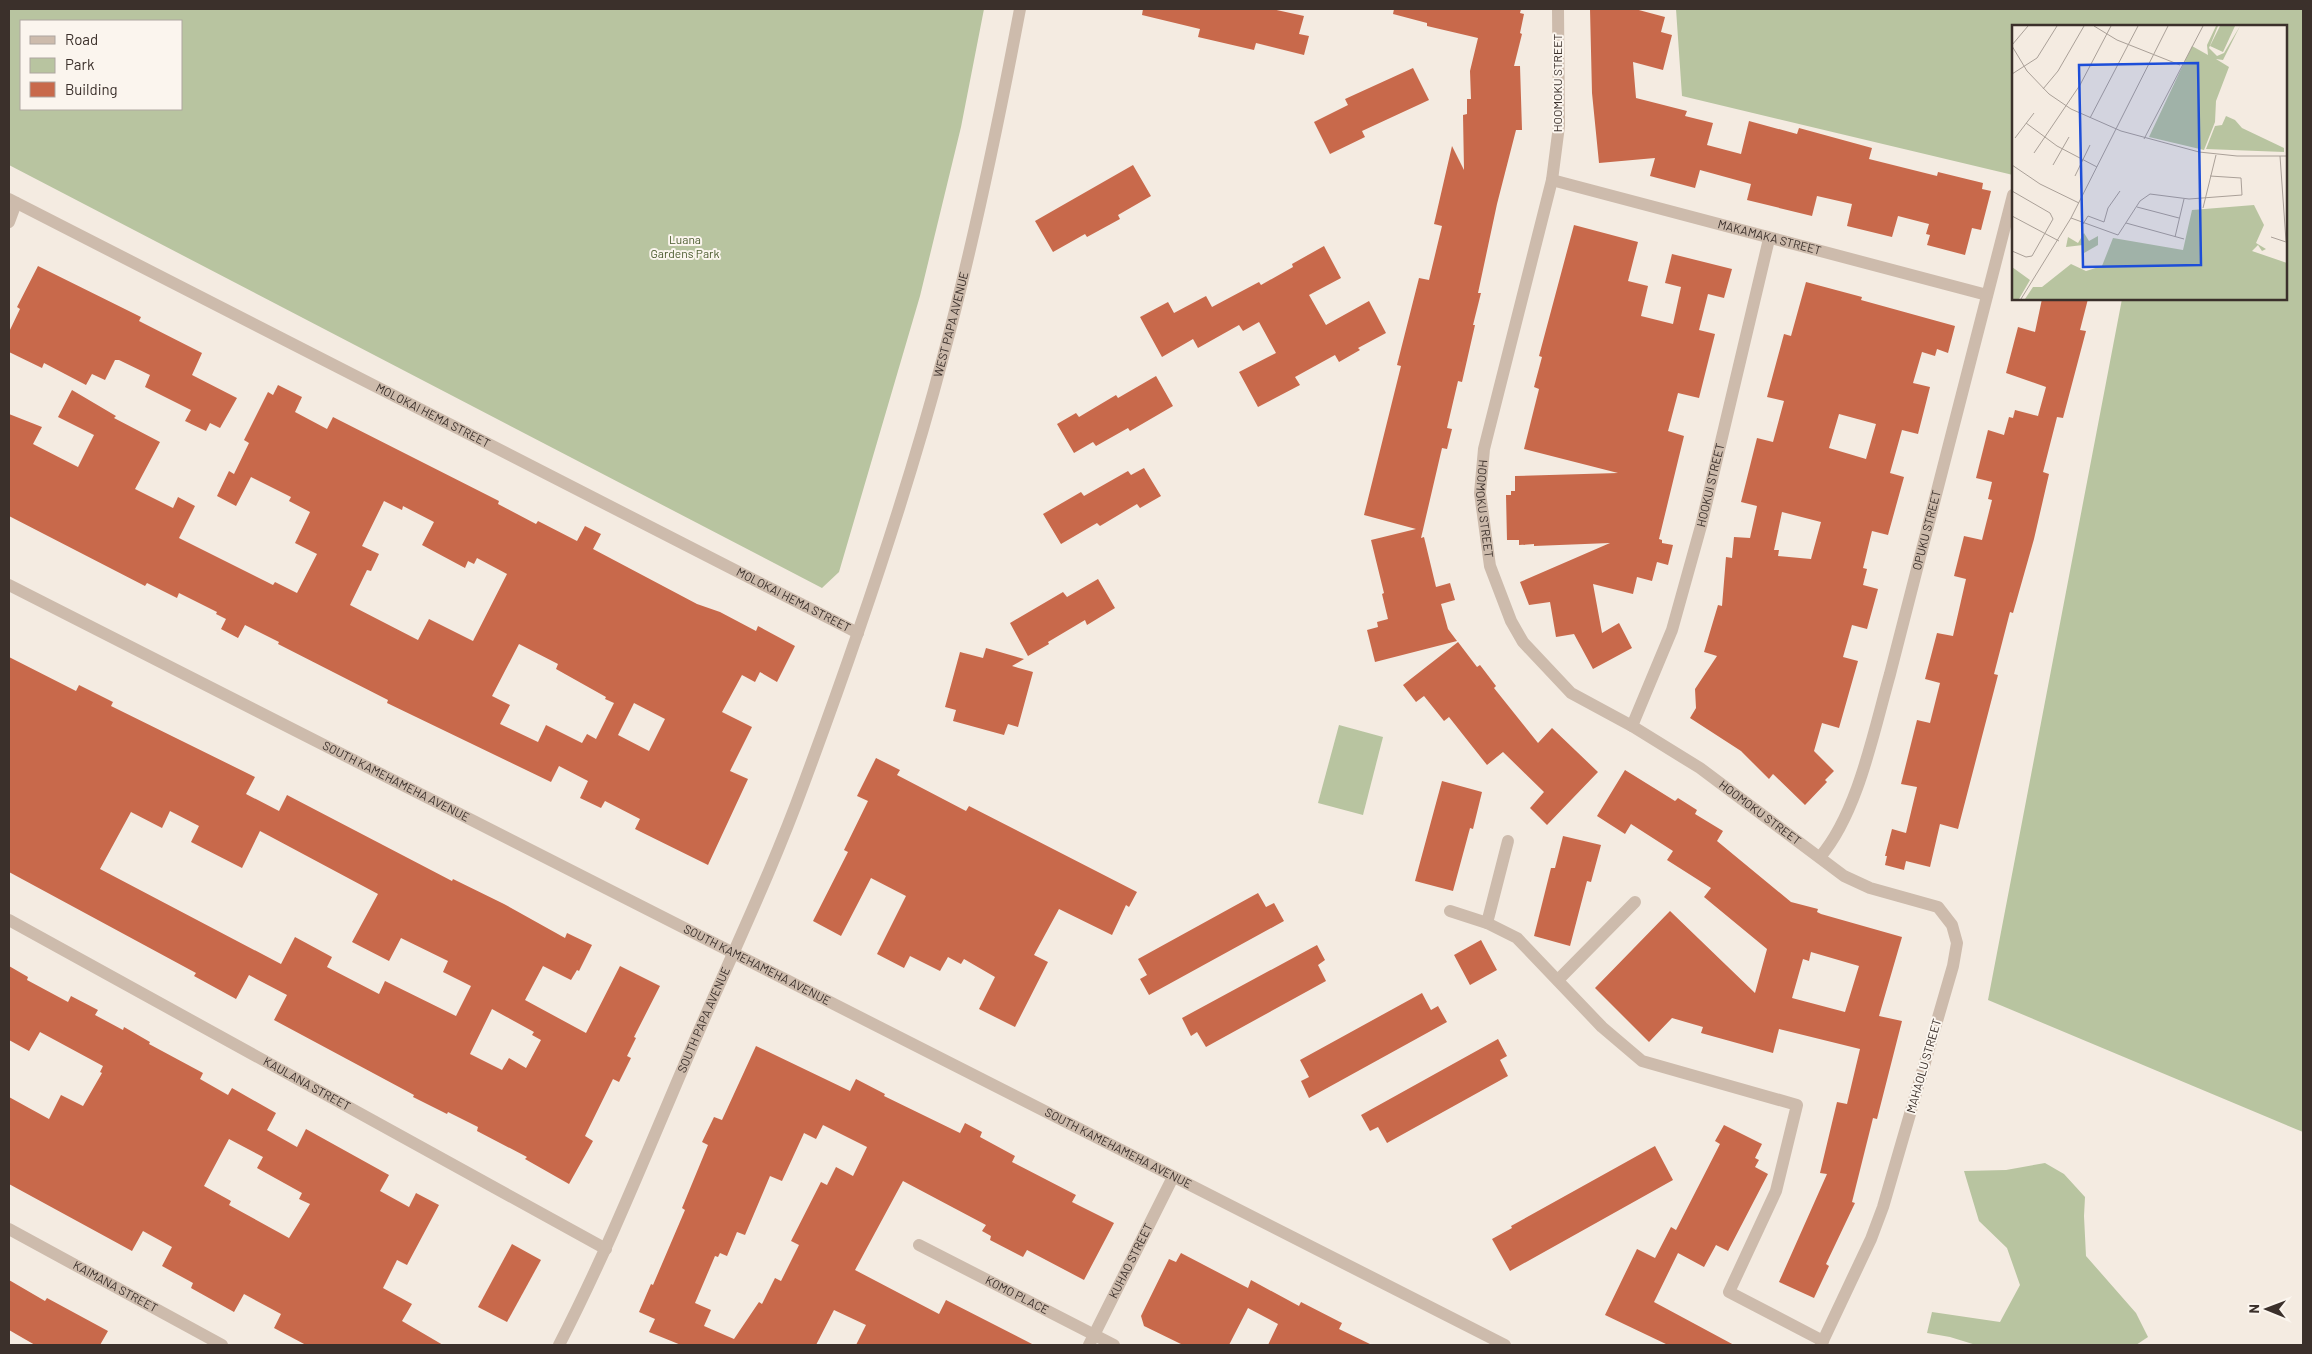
<svg xmlns="http://www.w3.org/2000/svg" width="2312" height="1354" font-family="Barlow,sans-serif">
	<rect width="100%" height="100%" fill="#f4ebe1"/>
	<g fill="#b8c4a0" fill-rule="evenodd">
		<path d="M9,9H984L961,127L920,296L839,572L822,588L9,165ZM21,21H181V109H21Z"/>
		<path d="M1676,9H2303V1132L1988,1000L2122,299H2286V26H2013V175L1682,96Z"/>
		<path d="M1339,725L1383,737L1363,815L1318,803Z"/>
		<path d="M2045,1163L2064,1174L2085,1197L2084,1216L2086,1256L2136,1313L2148,1337L2136,1345H1976L1950,1337L1927,1333L1932,1312L2000,1322L2020,1285L2007,1248L1979,1221L1964,1171L2006,1170Z"/>
	</g>
	<g fill="#c8694b" fill-rule="evenodd">
		<path d="M1143,9H1272L1304,16L1299,34L1309,36L1304,55L1256,43L1254,50L1198,37L1200,29L1142,15Z"/>
		<path d="M1394,9H1521L1520,13L1524,14L1520,33L1522,34L1514,66H1520L1522,130H1516L1497,204L1478,293H1481L1473,325H1475L1462,382L1458,381L1447,428L1452,429L1447,449L1442,448L1421,538L1424,537L1436,587L1450,583L1455,600L1441,604L1448,629L1457,641L1375,662L1367,630L1378,627L1377,622L1388,619L1382,594L1384,593L1371,540L1416,529L1364,515L1401,366L1397,365L1419,278L1429,280L1442,226L1434,224L1452,146L1464,170L1463,115L1467,114V99H1471L1470,71L1478,38L1427,26V23L1393,14Z"/>
		<path d="M1590,9H1635L1665,17L1661,32L1672,35L1663,70L1633,62L1636,98L1687,111L1685,116L1713,123L1707,145L1741,154L1749,121L1797,134L1799,128L1872,148L1869,159L1937,176L1938,172L1983,183L1982,189L1991,191L1981,230L1972,228L1965,255L1927,245L1930,235L1926,234L1929,224L1898,216L1892,237L1847,226L1852,204L1817,196L1812,216L1747,200L1751,184L1700,170L1695,188L1650,176L1655,158L1599,163L1592,93Z"/>
		<path d="M1413,68L1429,100L1362,131L1365,137L1330,154L1314,122L1348,105L1345,99Z"/>
		<path d="M1133,165L1151,196L1118,215L1120,219L1087,237L1085,234L1053,252L1035,221Z"/>
		<path d="M1574,225L1638,242L1628,281L1648,286L1641,316L1673,324L1681,287L1665,283L1672,254L1732,269L1724,298L1708,294L1699,330L1715,334L1699,398L1678,393L1668,431L1684,436L1659,539L1662,540V543L1673,545L1668,565L1657,562L1652,581L1637,577L1633,594L1593,584L1602,633L1619,623L1632,648L1593,669L1574,634L1556,637L1550,602L1529,605L1520,582L1610,543L1534,546V544L1519,545V540H1507L1506,495H1511V491H1515V476L1618,473L1524,449L1539,389L1534,387L1542,357L1539,356Z"/>
		<path d="M1324,246L1341,278L1309,295L1326,325L1369,301L1386,333L1358,348L1360,350L1339,362L1335,355L1295,377L1300,385L1258,407L1239,372L1276,353L1259,322L1243,331L1239,325L1198,348L1193,339L1162,357L1140,317L1168,302L1174,313L1206,296L1212,307L1259,282L1261,285L1293,267L1292,264Z"/>
		<path d="M38,266L141,317L139,321L202,353L192,375L237,398L220,428L210,423L206,431L185,421L191,410L145,387L150,375L119,360H115L105,380L92,374L86,385L44,363L42,368L9,352V332L20,309L17,307Z"/>
		<path d="M1806,282L1862,297L1861,300L1955,326L1948,353L1937,349L1935,356L1922,352L1913,383L1930,387L1918,434L1902,430L1890,473L1904,477L1888,535L1872,531L1863,568L1867,569L1863,585L1878,589L1867,629L1852,625L1843,657L1858,661L1839,728L1822,723L1814,751L1834,771L1825,780L1827,782L1805,805L1773,774L1769,779L1741,751L1690,718L1696,708L1695,689L1717,656L1704,652L1718,605L1722,606L1726,557L1732,558L1734,537L1750,538L1757,506L1741,502L1757,438L1773,442L1784,401L1767,397L1784,334L1791,336ZM1839,414L1876,424L1866,459L1829,448ZM1782,512L1821,522L1811,559L1778,556L1779,550H1774Z"/>
		<path d="M2042,299H2088L2080,330L2086,331L2063,418L2057,417L2043,472L2049,474L2034,539L2013,613L2010,612L1994,674L1998,675L1958,829L1940,824L1930,867L1906,861L1904,870L1885,865L1887,856H1885L1892,829L1906,833L1917,787L1901,784L1917,720L1930,723L1940,683L1925,679L1937,633L1953,636L1966,579L1954,576L1964,536L1982,540L1992,500L1988,499L1992,482L1976,478L1988,430L2004,435L2009,417L2013,418L2015,410L2038,416L2046,387L2006,373L2018,327L2035,332Z"/>
		<path d="M1156,376L1173,406L1130,431L1128,428L1096,446L1093,442L1074,453L1057,424L1076,413L1079,417L1116,395L1118,398Z"/>
		<path d="M278,385L302,397L295,412L327,429L333,417L499,501L498,504L536,524L538,521L577,541L585,526L601,534L593,549L697,604L720,612L756,631L758,626L795,646L777,682L760,672L755,682L742,675L722,712L752,727L730,771L748,779L708,865L635,829L640,819L605,801L601,808L580,798L588,781L559,766L551,782L387,703L388,700L278,644L279,642L245,625L238,638L221,629L226,619L216,614L217,612L179,593L177,598L147,583L145,586L9,516V414L42,427L33,444L78,467L94,435L58,417L72,390L116,416L114,418L160,442L135,489L173,508L178,497L195,506L179,538L273,585L275,582L297,593L317,554L295,543L310,512L289,501L291,497L251,477L236,506L217,496L229,471L234,474L249,443L244,440L268,392L273,395ZM384,501L402,510L403,506L434,522L422,545L465,568L468,561L474,564L477,558L507,574L473,641L429,619L418,640L350,605L367,570L371,571L379,554L362,546ZM519,644L558,664L556,669L606,697L605,699L614,703L596,739L587,734L582,743L546,725L538,742L500,724L510,705L492,696ZM634,703L665,719L649,751L618,735Z"/>
		<path d="M1144,468L1161,496L1140,508L1137,504L1100,526L1097,523L1061,544L1043,514L1081,492L1084,496L1128,471L1131,475Z"/>
		<path d="M1098,579L1115,608L1087,625L1085,620L1048,642L1049,644L1028,656L1010,623L1063,592L1067,597Z"/>
		<path d="M1458,642L1477,667L1480,665L1496,686L1494,688L1538,743L1552,728L1598,772L1547,825L1530,808L1544,792L1503,752L1487,765L1449,717L1444,721L1424,696L1416,702L1403,685Z"/>
		<path d="M986,648L1024,659L1012,666L1033,672L1018,727L1008,724L1004,735L953,721L956,710L945,707L960,652L983,658Z"/>
		<path d="M9,657L76,691L79,685L113,702L111,706L255,777L246,794L279,811L287,795L452,881L453,879L504,904L565,938L567,933L592,945L579,971L577,970L571,980L543,966L525,1000L586,1033L620,966L660,986L634,1037L636,1038L627,1056L631,1058L619,1082L613,1079L585,1136L593,1141L569,1184L525,1159L527,1157L477,1131L478,1127L448,1112L447,1114L413,1097L414,1095L274,1020L287,995L249,975L236,999L194,976L196,973L9,872ZM170,811L199,826L191,842L242,868L260,831L378,894L352,942L389,961L401,938L448,961L443,972L471,986L456,1016L385,981L379,994L327,967L332,957L295,937L281,964L100,869L131,812L162,828ZM492,1009L534,1032L532,1035L541,1040L526,1068L509,1058L502,1070L470,1054Z"/>
		<path d="M876,758L900,770L897,775L966,811L969,806L1137,892L1129,907L1126,905L1112,935L1059,909L1034,955L1048,962L1015,1027L979,1009L995,977L964,959L961,964L948,957L940,971L910,956L904,968L877,954L906,896L871,878L841,936L813,921L848,852L844,850L868,801L857,796Z"/>
		<path d="M1625,770L1675,801L1678,798L1697,810L1695,814L1723,831L1717,841L1791,902L1818,909L1817,912L1821,914L1902,937L1879,1016L1902,1021L1877,1119L1873,1118L1852,1202L1855,1203L1826,1264L1829,1266L1814,1298L1779,1282L1827,1174L1820,1173L1837,1102L1847,1104L1860,1049L1779,1029L1773,1053L1701,1033L1703,1027L1672,1018L1649,1042L1595,988L1670,911L1755,993L1767,949L1704,897L1711,888L1667,860L1673,851L1631,824L1625,834L1597,816ZM1811,952L1859,966L1845,1012L1792,998L1803,959L1809,961Z"/>
		<path d="M1442,781L1482,792L1473,829L1470,828L1453,891L1415,881Z"/>
		<path d="M1563,836L1601,845L1591,882L1587,881L1570,946L1534,936L1551,868H1555Z"/>
		<path d="M1258,893L1266,907L1274,903L1284,921L1149,995L1140,979L1147,975L1138,959Z"/>
		<path d="M1481,940L1497,970L1470,985L1454,955Z"/>
		<path d="M1317,945L1325,960L1318,965L1326,981L1206,1047L1197,1032L1191,1036L1182,1018Z"/>
		<path d="M9,966L28,977L27,980L68,1002L71,996L98,1010L95,1015L123,1030L124,1027L150,1042L149,1044L203,1073L200,1079L228,1095L232,1088L276,1113L267,1130L297,1147L306,1129L389,1175L380,1191L409,1207L416,1193L439,1205L407,1265L397,1260L383,1288L412,1304L402,1321L443,1345H306L274,1328L281,1314L244,1294L234,1312L191,1288L193,1283L162,1266L172,1247L143,1231L132,1251L9,1184V1097L49,1119L61,1095L83,1106L102,1073L100,1072L103,1066L40,1032L29,1051L9,1040ZM229,1139L263,1157L257,1168L302,1193L299,1199L310,1204L289,1238L229,1205L231,1201L204,1186Z"/>
		<path d="M1422,993L1431,1010L1438,1006L1447,1022L1309,1098L1301,1081L1309,1077L1300,1060Z"/>
		<path d="M1498,1039L1507,1056L1500,1060L1508,1076L1387,1143L1378,1127L1370,1131L1361,1115Z"/>
		<path d="M756,1046L850,1091L856,1079L885,1094L884,1096L960,1133L965,1123L982,1132L980,1137L1015,1156L1012,1162L1076,1195L1072,1202L1114,1223L1084,1280L1027,1250L1023,1257L990,1240L991,1236L982,1231L986,1225L903,1181L855,1270L939,1314L946,1300L1034,1345H856L866,1325L834,1310L816,1345H681L649,1332L655,1319L639,1312L651,1284L653,1285L685,1210L682,1208L708,1145L702,1142L714,1117L722,1120ZM823,1125L867,1147L853,1176L836,1167L827,1185L821,1182L791,1241L799,1245L781,1281L775,1278L762,1304L759,1302L734,1339L704,1326L711,1310L695,1303L715,1256L718,1257L720,1253L727,1256L737,1232L745,1235L770,1176L782,1181L804,1133L816,1139Z"/>
		<path d="M1724,1125L1762,1144L1755,1158L1759,1160L1755,1167L1768,1174L1728,1251L1716,1245L1704,1267L1678,1253L1654,1302L1734,1345H1668L1605,1315L1637,1249L1655,1258L1671,1227L1676,1230L1720,1144L1715,1141Z"/>
		<path d="M1655,1146L1673,1180L1510,1271L1492,1239L1512,1228L1511,1226Z"/>
		<path d="M512,1244L541,1260L507,1322L478,1307Z"/>
		<path d="M1181,1253L1248,1288L1251,1280L1299,1306L1301,1302L1342,1323L1339,1329L1372,1345H1268L1278,1324L1248,1308L1229,1345H1183L1144,1326L1141,1316L1169,1259L1176,1262Z"/>
		<path d="M9,1280L45,1301L47,1298L108,1331L100,1345H35L9,1330Z"/>
	</g>
	<g fill="none" stroke-linecap="round" stroke-linejoin="round">
		<g stroke="#cdbbac" stroke-width="12">
			<path id="s1" d="M1558,9L1559,126L1552,180L1484,449L1480,493L1490,566L1511,621L1523,642L1571,693L1632,726L1700,768L1844,876L1870,888L1938,907L1952,925L1957,943L1953,966L1883,1207L1871,1239L1821,1345"/>
			<path id="s2" d="M1552,180L1987,295"/>
			<path id="s3" d="M9,199L858,633"/>
			<path d="M9,222L16,203"/>
			<path id="s4" d="M9,585L1505,1345"/>
			<path id="s5" d="M1632,726L1672,630L1701,526L1769,239"/>
			<path id="s6" d="M1820,857C1858,813 1874,730 1890,674L2013,195"/>
			<path d="M1450,911L1487,923L1517,938L1602,1027L1642,1061L1797,1105L1776,1191L1729,1292L1823,1341"/>
			<path id="s7" d="M9,920L606,1249"/>
			<path d="M1487,923L1508,841"/>
			<path d="M1558,980L1635,902"/>
			<path id="s8" d="M9,1229L222,1345"/>
			<path id="s9" d="M919,1245L1114,1345"/>
			<path id="s10" d="M559,1345C611,1244 653,1137 698,1033C734,950 773,868 804,783C856,643 905,501 943,357C974,242 998,125 1020,9"/>
			<path id="s11" d="M1089,1345L1173,1177"/>
		</g>
	</g>
	<g text-anchor="middle" stroke-width="4" stroke-linejoin="round" paint-order="stroke">
		<g font-size="12" fill="#3b302b" stroke="#fbf5ee">
			<text transform="translate(1558 83) rotate(-90)" y="4">HOOMOKU STREET</text>
			<text dy="4" stroke="none"><textPath href="#s2" startOffset="225">MAKAMAKA STREET</textPath></text>
			<text dy="4" stroke="none"><textPath href="#s10" startOffset="1095">WEST PAPA AVENUE</textPath></text>
			<text dy="4" stroke="none"><textPath href="#s3" startOffset="476">MOLOKAI HEMA STREET</textPath></text>
			<text dy="4" stroke="none"><textPath href="#s5" startOffset="254">HOOKUI STREET</textPath></text>
			<text dy="4" stroke="none"><textPath href="#s1" startOffset="509">HOOMOKU STREET</textPath></text>
			<text dy="4" stroke="none"><textPath href="#s6" startOffset="346">OPUKU STREET</textPath></text>
			<text dy="4" stroke="none"><textPath href="#s3" startOffset="881">MOLOKAI HEMA STREET</textPath></text>
			<text dy="4" stroke="none"><textPath href="#s4" startOffset="434">SOUTH KAMEHAMEHA AVENUE</textPath></text>
			<text dy="4" stroke="none"><textPath href="#s1" startOffset="944">HOOMOKU STREET</textPath></text>
			<text dy="4" stroke="none"><textPath href="#s4" startOffset="839">SOUTH KAMEHAMEHA AVENUE</textPath></text>
			<text dy="4" stroke="none"><textPath href="#s10" startOffset="356">SOUTH PAPA AVENUE</textPath></text>
			<text transform="translate(1924 1066) rotate(-74)" y="4">MAHAOLU STREET</text>
			<text dy="4" stroke="none"><textPath href="#s7" startOffset="340">KAULANA STREET</textPath></text>
			<text dy="4" stroke="none"><textPath href="#s4" startOffset="1244">SOUTH KAMEHAMEHA AVENUE</textPath></text>
			<text dy="4" stroke="none"><textPath href="#s11" startOffset="94">KUHAO STREET</textPath></text>
			<text dy="4" stroke="none"><textPath href="#s8" startOffset="121">KAIMANA STREET</textPath></text>
			<text dy="4" stroke="none"><textPath href="#s9" startOffset="110">KOMO PLACE</textPath></text>
		</g>
		<g font-size="12" fill="#4a5a2e" stroke="#fbf5ee">
			<text x="685" y="244">Luana<tspan x="685" dy="14">Gardens Park</tspan></text>
		</g>
	</g>
	<g transform="translate(2012 25)">
		<rect width="275" height="275" fill="#f4ebe1"/>
		<path d="M204,1H206L197,23L205,31L212,28L228,1L211,35L204,34L217,42L204,76L203,97L192,125L137,112L180,21L196,30L195,20ZM208,1H223L211,27L198,21ZM214,91L223,95L230,103L272,123V127L194,124L203,101L210,100ZM242,180L252,200L244,218L254,224L250,226L246,220L240,226L275,238V274H13L21,262H30L59,239L74,246L90,241L101,213L171,225L180,185ZM72,208L77,216L86,211V220L72,228L71,220L54,222L56,212L66,218ZM0,242L18,255L7,274H0Z" fill="#b8c4a0"/>
		<path fill="none" stroke="#aaa098" stroke-width="1" d="M82,1L105,15L168,40M0,20L16,1M0,21L15,46L37,69L59,84L109,106L187,127L225,131H275M0,49L25,33L45,1M31,64L46,46L72,1M78,93L126,1M14,98L45,121L85,142M3,113L22,88M132,114L191,1M22,128L68,60L99,1M268,131L274,216M0,140L28,159L67,178M41,140L57,112M63,151L78,120M0,166L38,188L41,194L20,231L14,232L0,226M125,182L167,193M191,183L204,130M0,191L47,216M59,193L106,210L128,176L138,169L177,174L230,170L229,153L198,151M114,198L172,214M71,199L76,191L92,197L96,183L108,166M163,212L172,174M259,212L274,217M9,274L59,193L156,1"/>
		<path fill="#1d4ed8" fill-opacity="0.15" stroke="#1d4ed8" stroke-width="2.5" d="M186,38L189,240L71,242L67,40Z"/>
		<rect width="275" height="275" fill="none" stroke="#3b302b" stroke-width="2.5"/>
	</g>
	<rect width="2312" height="1354" fill="none" stroke="#3b302b" stroke-width="20"/>
	<rect x="20" y="20" width="162" height="90" fill="#fbf5ee" stroke="#aea6a0"/>
	<rect x="30" y="36" width="25" height="8" fill="#cdbbac" stroke="#aea6a0"/>
	<text x="65" y="45" font-size="15" fill="#3b302b">Road</text>
	<rect x="30" y="58" width="25" height="15" fill="#b8c4a0" stroke="#aea6a0"/>
	<text x="65" y="70" font-size="15" fill="#3b302b">Park</text>
	<rect x="30" y="82" width="25" height="15" fill="#c8694b" stroke="#aea6a0"/>
	<text x="65" y="95" font-size="15" fill="#3b302b">Building</text>
	<g transform="translate(2267 1309) rotate(271)" stroke="#fbf5ee" stroke-width="4" paint-order="stroke">
	<path d="M0-4L9 19L0 12L-9 19Z" fill="#3b302b"/>
	<text y="-8" font-size="14" font-weight="bold" text-anchor="middle" fill="#3b302b">N</text>
	</g>
</svg>
